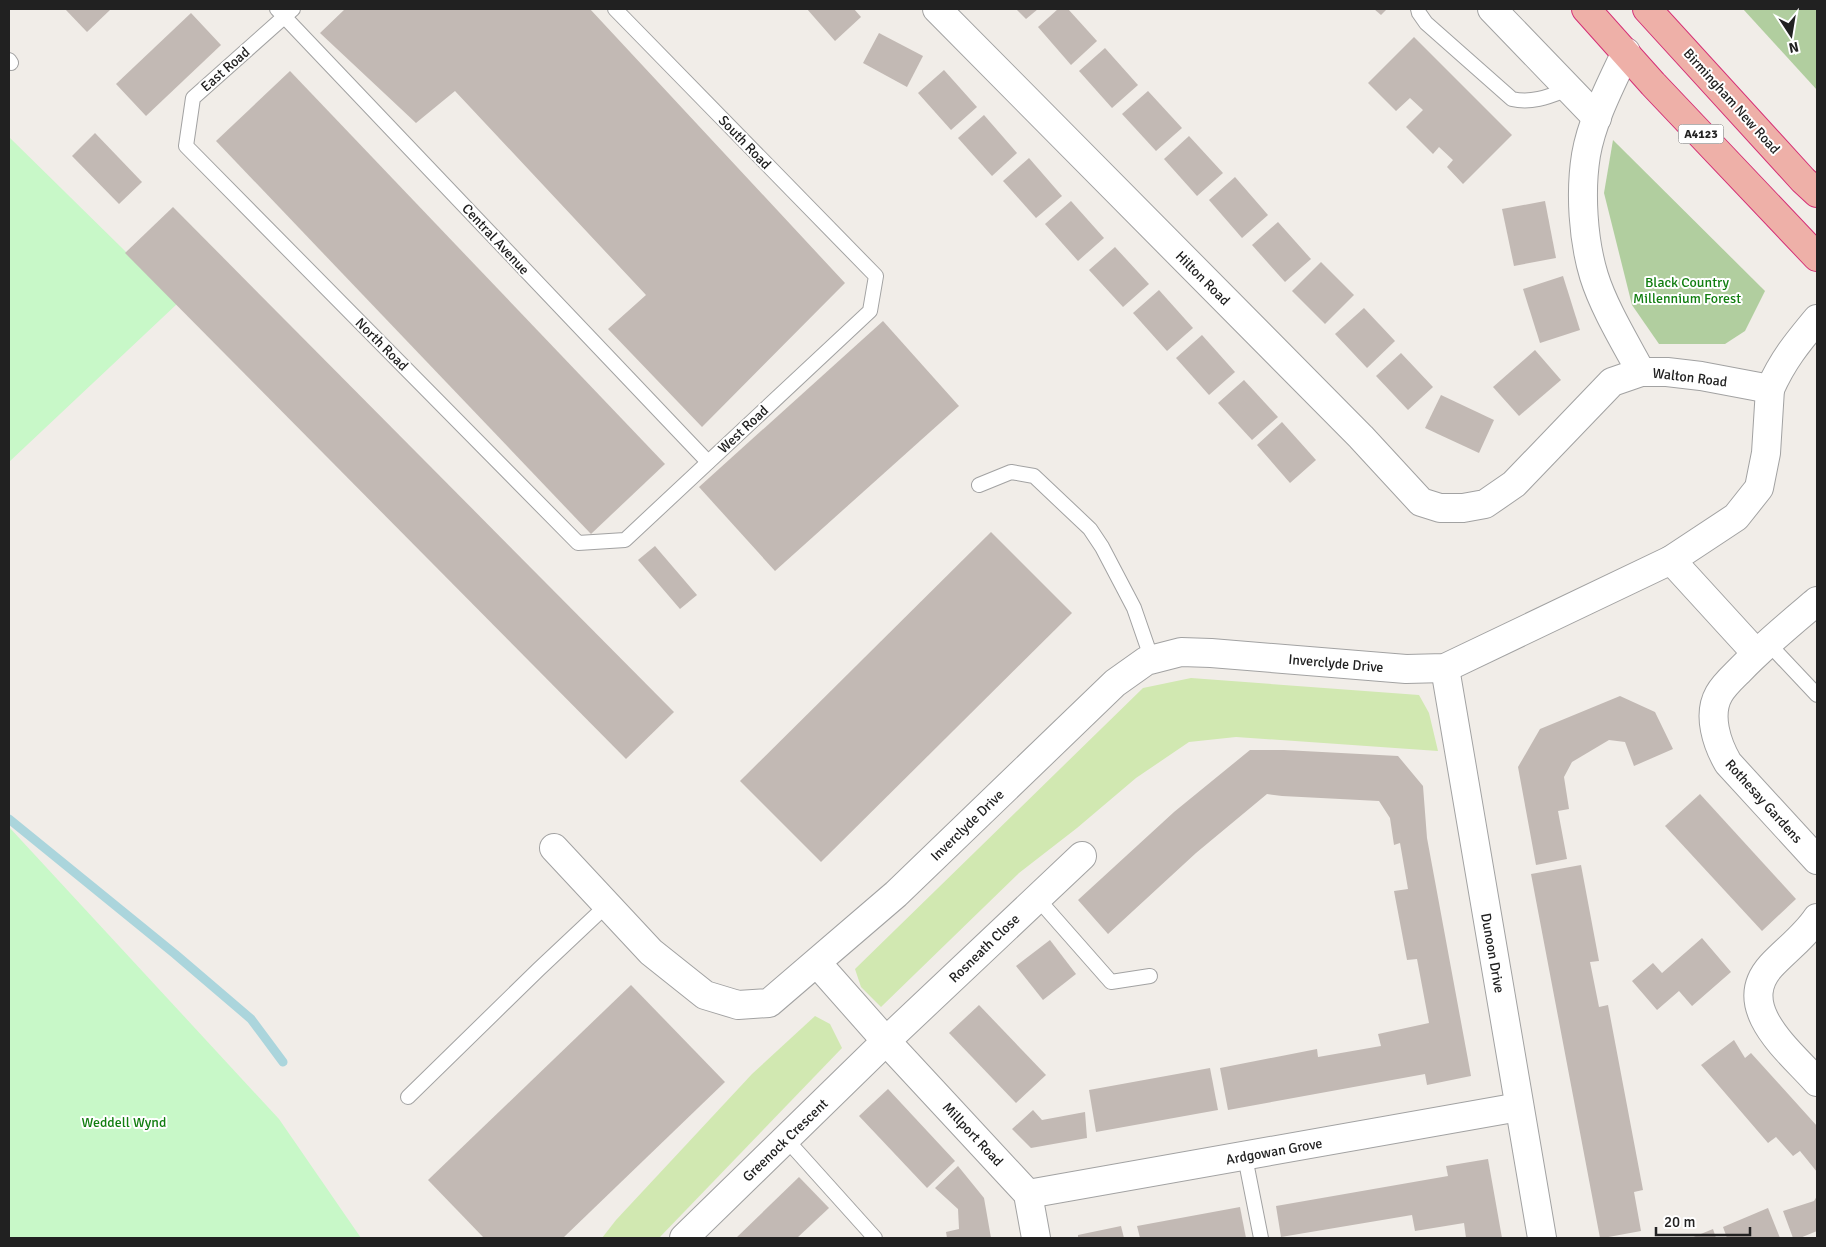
<svg xmlns="http://www.w3.org/2000/svg" width="1826" height="1247" font-family="Signika,sans-serif">
	<rect width="100%" height="100%" fill="#f1ede8"/>
	<g fill="#d1e8b1">
		<path d="M1191,678L1419,695L1429,713L1438,751L1236,737L1189,742L1136,778L1077,828L1019,873L881,1007L861,987L855,969L1143,688Z"/>
		<path d="M815,1016L830,1024L842,1048L659,1238H602L616,1220L752,1074Z"/>
	</g>
	<g fill="#b1ce9f">
		<path d="M1743,9H1817V90Z"/>
		<path d="M1613,140L1765,291L1745,331L1725,344H1659L1632,305L1604,193Z"/>
	</g>
	<g fill="#c8f8c8">
		<path d="M9,137L178,303L9,462Z"/>
		<path d="M9,827L279,1119L361,1238H9Z"/>
	</g>
	<g fill="none" stroke-linecap="round" stroke-linejoin="round">
		<path stroke="#abd5dc" stroke-width="9" d="M9,819L175,954L251,1019L283,1062"/>
	</g>
	<g fill="#c2b9b4">
		<path d="M65,9H111L87,32Z"/>
		<path d="M345,9H590L845,283L702,427L608,329L646,295L455,91L416,123L320,33Z"/>
		<path d="M807,9H854L861,17L835,41Z"/>
		<path d="M1016,9H1038L1026,19Z"/>
		<path d="M1058,9H1068L1097,41L1071,65L1038,27Z"/>
		<path d="M1374,9H1387L1381,15Z"/>
		<path d="M191,13L221,45L146,116L116,84Z"/>
		<path d="M879,33L923,56L907,87L863,63Z"/>
		<path d="M1414,37L1512,135L1463,184L1447,167L1453,160L1439,147L1433,154L1406,127L1423,110L1410,98L1396,111L1368,83Z"/>
		<path d="M1105,48L1138,85L1112,108L1079,71Z"/>
		<path d="M944,70L977,107L951,130L918,93Z"/>
		<path d="M290,71L665,464L591,534L216,141Z"/>
		<path d="M1148,91L1182,128L1156,151L1122,114Z"/>
		<path d="M984,115L1017,153L992,176L958,138Z"/>
		<path d="M95,133L142,182L119,204L72,156Z"/>
		<path d="M1189,136L1223,173L1197,196L1164,159Z"/>
		<path d="M1029,158L1062,196L1036,218L1003,181Z"/>
		<path d="M1235,177L1268,215L1242,238L1209,200Z"/>
		<path d="M1071,201L1104,238L1078,261L1045,224Z"/>
		<path d="M1545,201L1556,258L1514,266L1502,209Z"/>
		<path d="M173,207L674,712L626,759L125,253Z"/>
		<path d="M1278,222L1311,259L1285,282L1252,245Z"/>
		<path d="M1115,247L1149,284L1123,307L1089,270Z"/>
		<path d="M1321,262L1354,295L1325,324L1292,291Z"/>
		<path d="M1563,276L1580,330L1540,343L1523,289Z"/>
		<path d="M1159,290L1193,328L1167,351L1133,313Z"/>
		<path d="M1364,308L1395,341L1367,368L1335,334Z"/>
		<path d="M883,321L959,406L775,571L699,487Z"/>
		<path d="M1202,335L1235,372L1209,395L1176,358Z"/>
		<path d="M1535,350L1561,380L1519,416L1493,387Z"/>
		<path d="M1401,353L1433,387L1408,410L1376,376Z"/>
		<path d="M1244,380L1278,417L1252,440L1218,403Z"/>
		<path d="M1441,395L1494,420L1479,453L1425,428Z"/>
		<path d="M1282,422L1316,460L1290,483L1257,445Z"/>
		<path d="M991,532L1072,613L821,862L740,781Z"/>
		<path d="M655,546L697,595L680,609L638,560Z"/>
		<path d="M1620,696L1655,712L1673,749L1634,766L1625,742L1609,740L1572,762L1564,777L1569,809L1558,811L1567,859L1536,865L1518,767L1540,729Z"/>
		<path d="M1250,750H1284L1398,756L1423,786L1427,838L1471,1076L1427,1085L1425,1074L1228,1110L1220,1068L1317,1049L1318,1057L1381,1046L1378,1034L1429,1023L1417,959L1407,960L1394,891L1408,889L1400,843L1394,845L1390,818L1379,801L1282,796L1267,794L1196,853L1108,934L1078,900L1174,812Z"/>
		<path d="M1700,794L1796,899L1762,931L1665,826Z"/>
		<path d="M1581,865L1599,961L1590,962L1599,1007L1608,1005L1643,1190L1634,1192L1641,1231L1603,1238H1600L1531,874Z"/>
		<path d="M1702,938L1731,972L1692,1006L1679,991L1657,1010L1632,981L1653,963L1662,973Z"/>
		<path d="M1050,940L1076,974L1043,1000L1016,966Z"/>
		<path d="M631,985L725,1082L563,1238H484L428,1180Z"/>
		<path d="M979,1005L1046,1075L1016,1103L949,1033Z"/>
		<path d="M1734,1040L1745,1058L1751,1053L1817,1126V1172L1800,1151L1793,1156L1776,1137L1768,1143L1701,1065Z"/>
		<path d="M1210,1068L1218,1110L1096,1132L1089,1090Z"/>
		<path d="M888,1089L955,1161L927,1188L859,1116Z"/>
		<path d="M1033,1110L1042,1120L1085,1112L1087,1138L1031,1148L1012,1129Z"/>
		<path d="M1488,1159L1502,1238H1466L1464,1223L1415,1231L1412,1215L1281,1237L1276,1206L1448,1176L1446,1166Z"/>
		<path d="M958,1166L984,1198L991,1238H947L946,1232L959,1229L958,1209L935,1188Z"/>
		<path d="M799,1177L829,1208L797,1238H736Z"/>
		<path d="M1817,1196V1231L1800,1238H1793L1783,1211L1814,1201Z"/>
		<path d="M1240,1207L1246,1238H1140L1137,1226Z"/>
		<path d="M1768,1208L1780,1238H1727L1723,1227Z"/>
		<path d="M1121,1226L1124,1238H1078V1235Z"/>
		<path d="M1713,1229L1716,1238H1691Z"/>
	</g>
	<g fill="none" stroke-linecap="round" stroke-linejoin="round">
		<defs>
			<g id="service">
				<path d="M277,9L708,462"/>
				<path d="M293,9L193,98L186,146L578,543L625,540L870,311L876,276L615,9"/>
				<path d="M1418,9L1419,13L1426,23L1512,99C1532,104 1550,96 1568,89"/>
				<path d="M9,60L11,63"/>
				<path d="M979,485L1011,472L1034,476L1090,529L1102,547L1134,608L1152,660"/>
				<path d="M1768,643L1817,695"/>
				<path d="M1037,898L1111,982L1150,976"/>
				<path d="M408,1097L539,969L607,905"/>
				<path d="M786,1139L875,1238"/>
				<path d="M1245,1157L1261,1238"/>
			</g>
			<g id="minor">
				<path d="M937,9L1361,437L1421,502L1440,508H1463L1485,504L1514,484L1612,382L1641,372H1667L1701,376L1770,389C1783,360 1797,343 1817,319"/>
				<path d="M1492,9L1597,118"/>
				<path d="M1626,52C1611,84 1592,120 1586,155C1580,192 1583,240 1594,276C1604,308 1625,342 1641,372"/>
				<path d="M1671,560L1756,653"/>
				<path d="M1817,601C1791,623 1764,645 1740,670C1733,677 1724,685 1719,694C1707,715 1717,744 1728,763L1817,860"/>
				<path d="M1445,668L1542,1238"/>
				<path d="M554,848L651,952L705,995L738,1005L769,1003L896,894L1115,683L1146,661L1181,652L1211,653L1406,669L1445,668L1671,560L1736,517L1759,488L1766,453L1770,389"/>
				<path d="M1817,918C1805,936 1786,950 1771,966C1733,1008 1791,1052 1817,1082"/>
				<path d="M817,963L886,1041L1028,1194L1036,1238"/>
				<path d="M1028,1194L1519,1107"/>
				<path d="M684,1238L886,1041L1082,856"/>
			</g>
			<g id="trunk">
				<path d="M1586,9L1653,84L1817,257"/>
				<path d="M1647,9L1803,180L1817,193"/>
			</g>
		</defs>
		<use href="#service" stroke="#a2a2a2" stroke-width="16"/>
		<use href="#minor" stroke="#a2a2a2" stroke-width="30"/>
		<use href="#trunk" stroke="#d52f76" stroke-width="30"/>
		<use href="#service" stroke="#fff" stroke-width="14"/>
		<use href="#minor" stroke="#fff" stroke-width="28"/>
		<use href="#trunk" stroke="#eeb0a8" stroke-width="28"/>
	</g>
	<g text-anchor="middle" stroke-width="4" stroke-linejoin="round" paint-order="stroke">
		<rect fill="#fff" stroke="#646464" stroke-width="1" x="1678.5" y="124.5" width="45" height="19" rx="4"/>
		<g font-size="12" font-weight="bold" fill="#212121">
			<text x="1701" y="138">A4123</text>
		</g>
		<g font-size="14" fill="#212121" stroke="#fff">
			<text transform="translate(225 69) rotate(-41)" y="5">East Road</text>
			<text transform="translate(1732 101) rotate(48)" y="5">Birmingham New Road</text>
			<text transform="translate(745 142) rotate(46)" y="5">South Road</text>
			<text transform="translate(496 239) rotate(47)" y="5">Central Avenue</text>
			<text transform="translate(1203 278) rotate(45)" y="5">Hilton Road</text>
			<text transform="translate(382 344) rotate(45)" y="5">North Road</text>
			<text transform="translate(1690 377) rotate(7)" y="5">Walton Road</text>
			<text transform="translate(743 429) rotate(-43)" y="5">West Road</text>
			<text transform="translate(1336 663) rotate(5)" y="5">Inverclyde Drive</text>
			<text transform="translate(1764 801) rotate(48)" y="5">Rothesay Gardens</text>
			<text transform="translate(967 825) rotate(-44)" y="5">Inverclyde Drive</text>
			<text transform="translate(984 948) rotate(-44)" y="5">Rosneath Close</text>
			<text transform="translate(1493 953) rotate(80)" y="5">Dunoon Drive</text>
			<text transform="translate(973 1134) rotate(47)" y="5">Millport Road</text>
			<text transform="translate(785 1140) rotate(-44)" y="5">Greenock Crescent</text>
			<text transform="translate(1274 1151) rotate(-10)" y="5">Ardgowan Grove</text>
		</g>
		<g font-size="14" fill="#117e10" stroke="#fff">
			<text x="1687" y="287">Black Country<tspan x="1687" dy="16">Millennium Forest</tspan></text>
			<text x="124" y="1127">Weddell Wynd</text>
		</g>
	</g>
	<rect width="1826" height="1247" fill="none" stroke="#212121" stroke-width="20"/>
	<g transform="translate(1791 35) rotate(168)" stroke="#ffffff" stroke-width="4" paint-order="stroke">
	<path d="M0-4L9 19L0 12L-9 19Z" fill="#212121"/>
	<text y="-8" font-size="14" font-weight="bold" text-anchor="middle" fill="#212121">N</text>
	</g>
	<path d="M1656 1227v8h94v-8" fill="none" stroke="#212121" stroke-width="2.5"/>
	<text x="1664" y="1227" font-size="15" fill="#212121" stroke="#ffffff" stroke-width="4" paint-order="stroke">20 m</text>
</svg>
